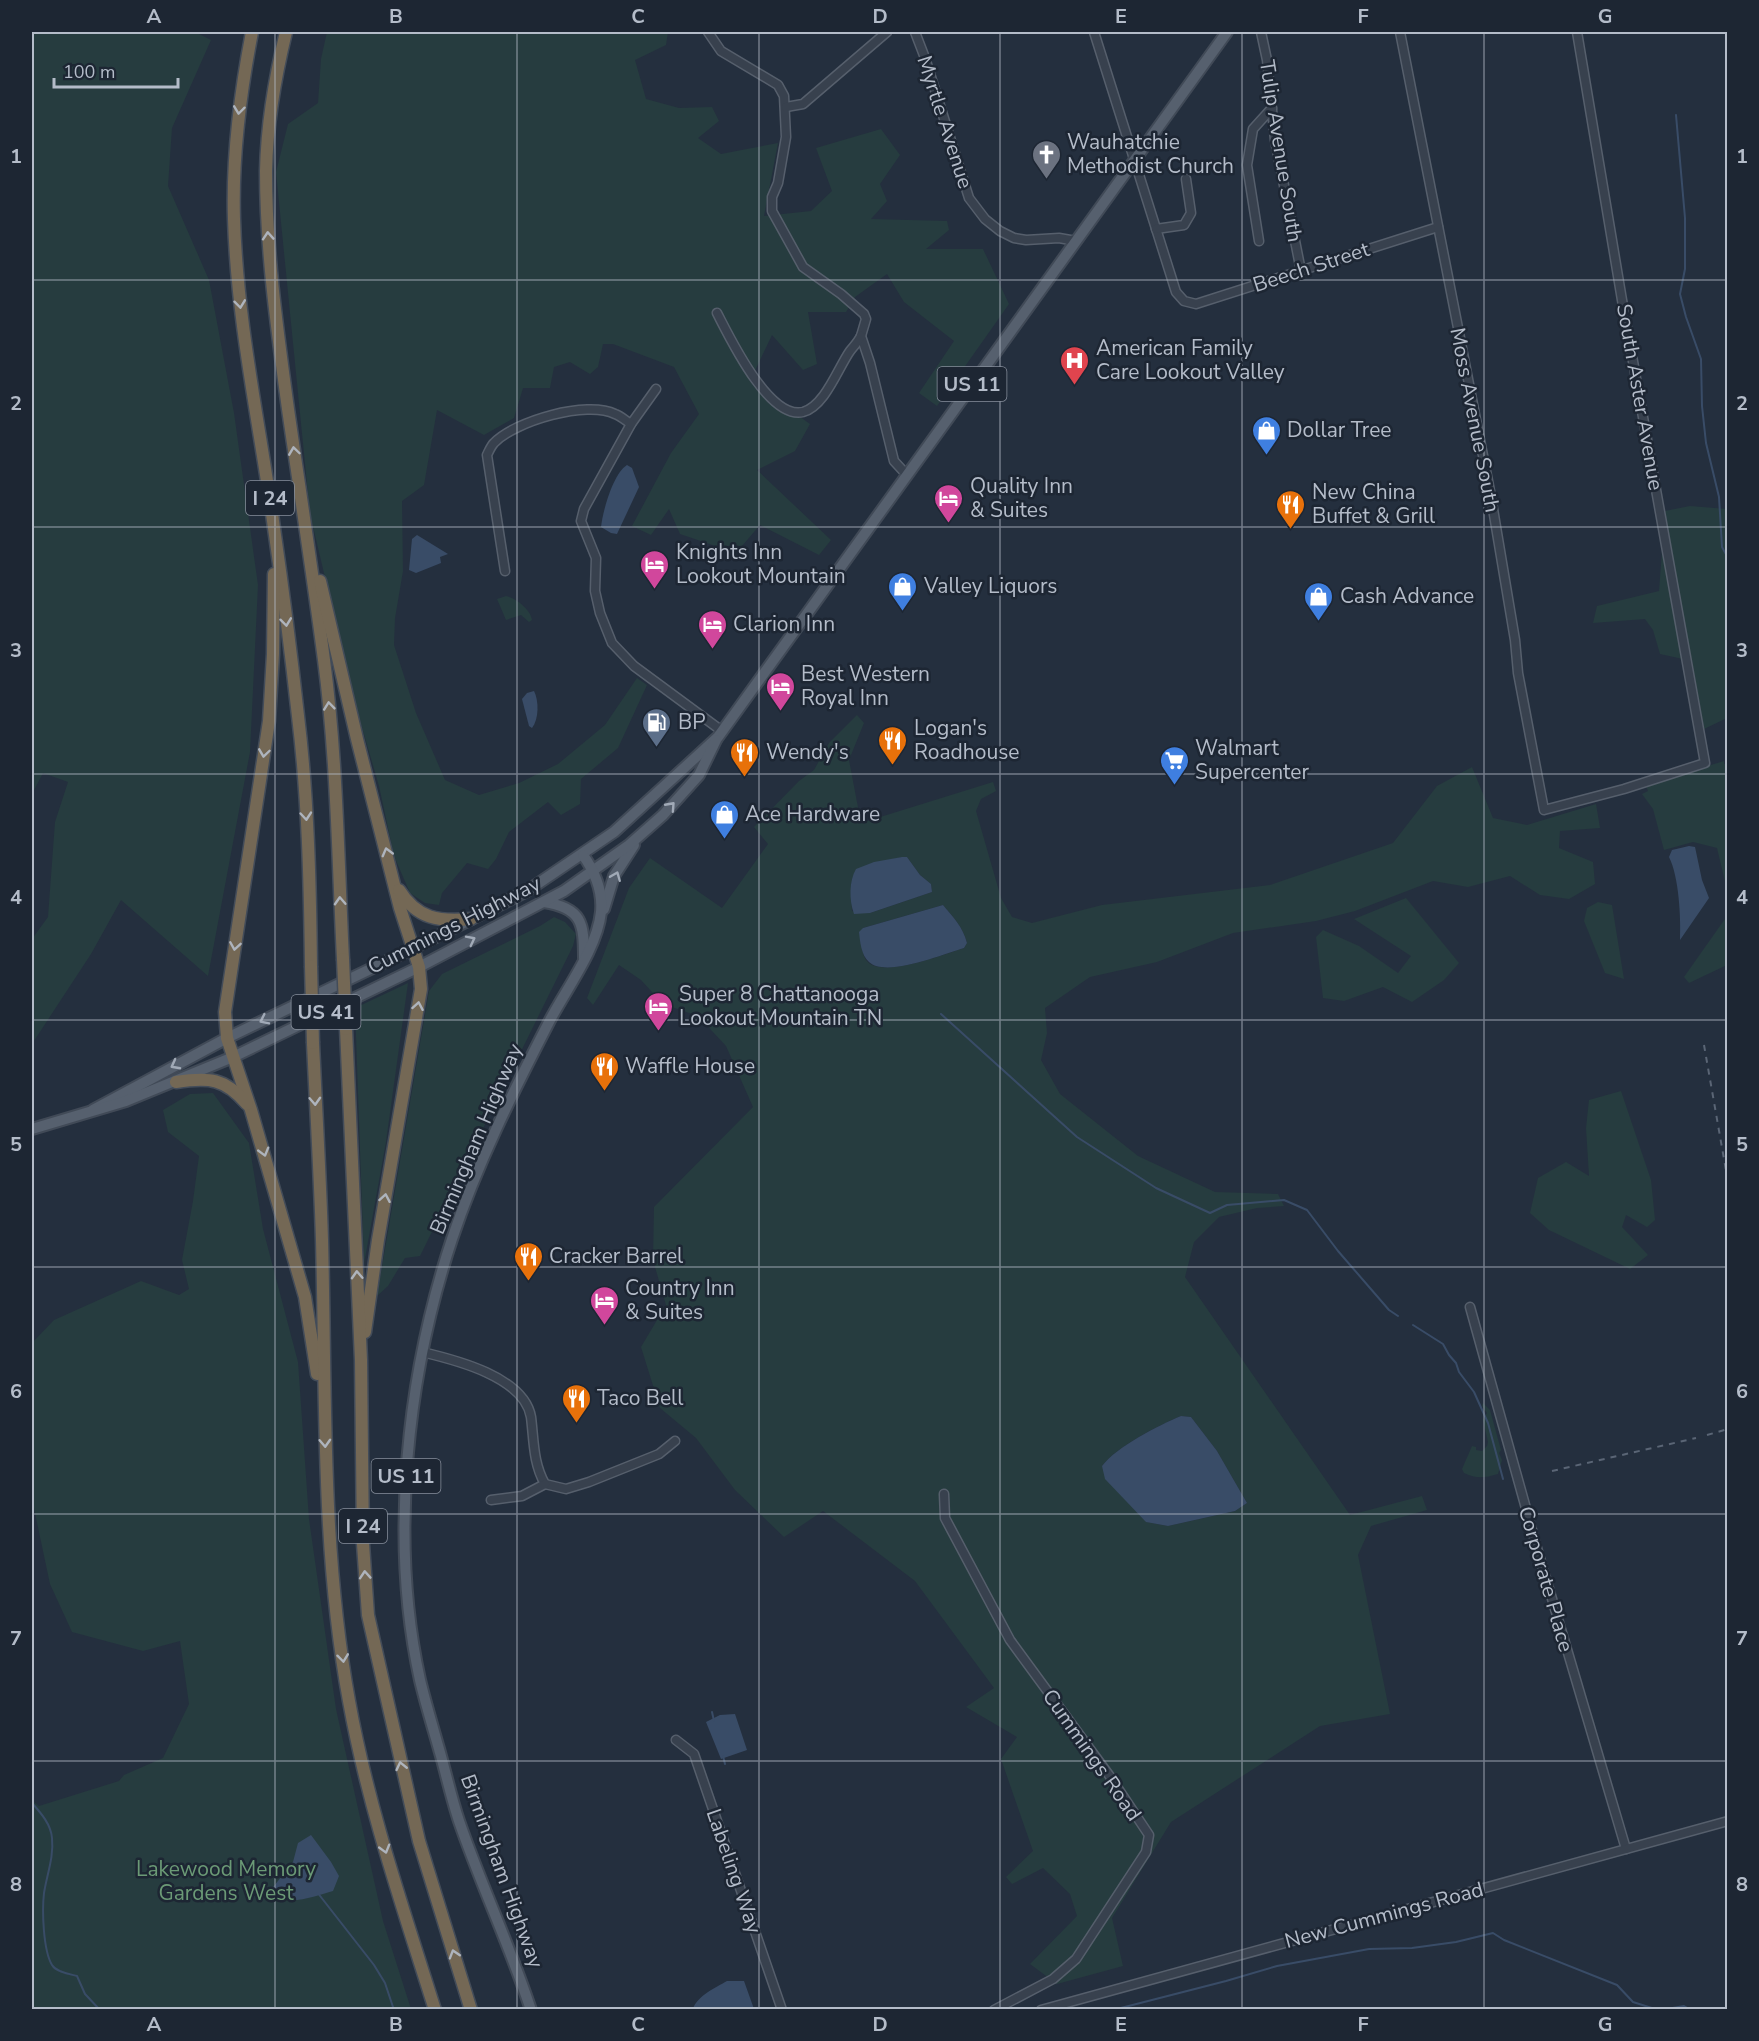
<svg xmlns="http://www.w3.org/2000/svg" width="1759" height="2041" font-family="'Nunito Sans',sans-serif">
	<rect width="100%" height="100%" fill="#242f3e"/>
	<g fill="#263c3f" fill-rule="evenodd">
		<path d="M32,32H195L211,40L172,128L168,186L209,280L234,413L258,585L250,752L208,976L121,900L91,954L32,1044V939L48,917L55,822L68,782L43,773L32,794Z"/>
		<path d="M327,32H668L666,45L635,60L646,99L679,108L712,107L719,121L698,138L721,154L778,143L764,216L811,211L832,191L816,148L881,129L900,155L880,184L887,201L871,219L947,221L949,230L926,249H983L1009,304L937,406L919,393L954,341L904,302L887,274L855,297L846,312H808L817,364L803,370L772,335L750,381L810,424L795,451L757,470L831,540L819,555L760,525L736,553L680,534L669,509L651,535L632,526L671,453L699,414L674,367L613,344H603L598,367L590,374L570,362L554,367L550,388H523L514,418L484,435L437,410L424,485L402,501L403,571L395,618L394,645L416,713L445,780L479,795L519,783L558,764L605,725L637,678L647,685L618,748L581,779L580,804L561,815L548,802L509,832L496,859L488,869L467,863L442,893L439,905L425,903L410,893L394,856L379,786L354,700L310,514L276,172L288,124L318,103L321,59Z"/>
		<path d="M1690,506L1727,509V718L1704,729L1692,661L1660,654L1653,630L1645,619L1593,623L1597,606L1659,591L1665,511Z"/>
		<path d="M506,596C516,598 531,610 532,620L529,622L521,615L506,620L497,599Z"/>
		<path d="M857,715L864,723L849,760L861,823L993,782L996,791L981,799L976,811L1001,898L1012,917L1032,923L1102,905L1270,885L1393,843L1437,786L1472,767L1493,818L1527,825L1596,804L1600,828L1560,831L1559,848L1593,862L1595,884L1569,899L1540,895L1510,876L1468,887L1433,881L1355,911L1316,921L1233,933L1157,962L1090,977L1045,1008L1047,1033L1041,1060L1060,1094L1138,1156L1215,1192L1278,1194L1284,1206L1257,1208L1219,1217L1194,1242L1185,1277L1350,1515L1422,1496L1427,1510L1371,1526L1358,1555L1390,1714L1320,1726L1171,1822L1112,1918L1123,1966L1057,1984L1030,1964L1077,1916L1070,1894L1043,1868L1012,1884L1006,1877L1033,1851L1001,1759L1017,1737L966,1707L994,1688L915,1581L823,1511L784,1537L735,1490L696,1438L660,1408L641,1347L666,1305L653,1260L654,1207L753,1107L726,1046L698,1016L663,1004L641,980L619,965L593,1005L587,998L629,888L650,858L722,908L768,844L754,827L799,781L814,770L829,743ZM902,857H907L920,875L931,884L932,892L870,913L852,911L851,884L890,860ZM943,905C953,917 963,927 967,943L964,948C944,954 880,980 866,960C860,951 863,937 863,928ZM1181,1416L1191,1417L1217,1451L1247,1503L1235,1511L1168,1526L1147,1522L1102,1466C1116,1447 1159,1425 1181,1416Z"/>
		<path d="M1724,761V764L1727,763V890L1717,848L1693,842L1664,850L1653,809L1642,794L1648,791L1646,785Z"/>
		<path d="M1406,898L1459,963L1444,980L1412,1002L1383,987L1344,1001L1323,998L1316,937L1323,930L1359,946L1398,973L1411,956L1354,919Z"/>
		<path d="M1598,902L1612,905L1624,979L1605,973L1584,921L1587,908Z"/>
		<path d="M1727,916V965L1689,983L1684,977Z"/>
		<path d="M554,917L565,922L576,934L573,946L420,1256L405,1258L388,1286L377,1296L429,991L442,974L540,926Z"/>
		<path d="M408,983L386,1142L364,1264L355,1008Z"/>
		<path d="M1621,1091L1651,1180L1655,1220L1647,1227L1626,1215L1622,1227L1648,1255L1630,1269L1549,1230L1530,1213L1538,1178L1566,1162L1589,1176L1586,1128L1589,1100Z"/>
		<path d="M213,1093L249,1143L263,1229L298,1362L309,1519L336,1709L383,1921L411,2009H32V1780L34,1802L39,1806L119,1781L124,1775L163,1758L189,1704L180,1641L143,1651L72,1632L50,1584L32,1499V1343L54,1320L141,1281L179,1295L189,1289L182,1260L193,1201L199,1156L168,1132L163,1110L190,1094Z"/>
		<path d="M1483,1403L1490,1410L1501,1450L1499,1453L1502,1460L1498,1474C1484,1478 1477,1479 1464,1473L1462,1469L1472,1446L1476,1447V1450L1482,1451L1487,1446L1488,1442L1483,1420L1487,1413L1482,1406Z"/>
	</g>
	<g fill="#394c67">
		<path d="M627,465L632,468L639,487L617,534L611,533L601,527C603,510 613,474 627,465Z"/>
		<path d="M417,535L448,554L440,557L441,563L416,573L409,570L412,539Z"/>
		<path d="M534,691C539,701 539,719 532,728L529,726L522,699L527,693Z"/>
		<path d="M1689,846L1695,847L1702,880L1709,898L1680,940C1681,917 1679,877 1669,857L1672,850Z"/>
		<path d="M902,857H907L920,875L931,884L932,892L870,913L854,914C849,900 849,881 856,869L874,862Z"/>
		<path d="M943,905C953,917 963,927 967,943L964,948C943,954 886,978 869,962C861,955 860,941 859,932L863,928Z"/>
		<path d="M1181,1416L1191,1417L1217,1451L1247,1503L1235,1511L1168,1526L1146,1522L1105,1479L1102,1466C1116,1447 1159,1425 1181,1416Z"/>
		<path d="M735,1714L747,1750L721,1759L706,1722L720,1715Z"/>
		<path d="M311,1835L331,1862L339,1876L333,1891C315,1896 284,1909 270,1891L293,1862L298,1843Z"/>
		<path d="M727,1981H744L754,2009H693C697,1996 715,1988 727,1981Z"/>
	</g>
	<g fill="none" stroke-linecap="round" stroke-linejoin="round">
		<g stroke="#394c67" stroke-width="2">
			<path d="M1676,115L1685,218V269L1680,294L1686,317L1701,359L1702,406L1706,443L1719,497L1722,547L1728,558"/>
			<path d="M941,1014L1077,1137L1156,1188L1210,1213L1227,1205L1284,1200L1307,1210L1338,1251L1389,1310L1398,1316"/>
			<path d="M1413,1325L1443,1344L1449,1355L1456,1363L1459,1372L1474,1392L1488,1423L1503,1479"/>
			<path d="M712,1712L714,1721"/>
			<path d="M723,1756L725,1764"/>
			<path d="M32,1803C40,1812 51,1824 52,1838C54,1857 47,1874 44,1893C42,1910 43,1950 52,1965C56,1972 69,1974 77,1976L85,1994L100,2010"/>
			<path d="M317,1892L374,1965L385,1983L394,2010"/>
			<path d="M1113,2010L1226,1981L1277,1966L1369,1949L1412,1948L1456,1942L1493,1933L1504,1940L1617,1985L1633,2002L1658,2010"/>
			<path d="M1661,2010L1684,2006L1691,2010"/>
		</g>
		<defs>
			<g id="minor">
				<path d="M708,32L721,51L778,85L784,96L786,137L778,183L772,197V211L803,267L841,294L864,314L866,319L861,336L870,363L894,461L906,474"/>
				<path d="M915,32L925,58L969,198L985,219L1000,231L1014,238L1026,240L1059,238L1076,241"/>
				<path d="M1094,32L1176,292L1184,301L1196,304L1438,227"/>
				<path d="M1261,32L1267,60L1275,140L1301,271"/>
				<path d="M1400,32L1490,491L1515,640L1518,673L1544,810L1624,789L1705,763L1622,300L1577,32"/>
				<path d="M786,107L803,104L887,32"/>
				<path d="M1156,229L1184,225L1191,213L1186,179"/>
				<path d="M1259,241L1247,165L1253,129L1272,108"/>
				<path d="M717,313C730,338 769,420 803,412C825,406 838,368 850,351C854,346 858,342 861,336"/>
				<path d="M656,389L631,424L584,509L581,521L596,558L595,591L600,613L612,643L634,666L722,731"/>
				<path d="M505,571L487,455C489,451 491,446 494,443C515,421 587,400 615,414C621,416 626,421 631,424"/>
				<path d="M1470,1307L1537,1548L1626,1849"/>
				<path d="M422,1352C456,1360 524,1377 531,1417C534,1441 533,1463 545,1484L566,1489L589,1482L659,1454L675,1441"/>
				<path d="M944,1494L945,1518L1010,1640L1109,1775L1149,1835L1146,1852L1076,1959L1053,1979L994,2010"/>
				<path d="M491,1500L522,1496L545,1484"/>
				<path d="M676,1740L694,1754L782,2010"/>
				<path d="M1041,2010L1728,1821"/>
			</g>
			<g id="major">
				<path d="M544,902C582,908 584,923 584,958"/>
				<path d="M604,909L614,876L634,845"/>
				<path d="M93,1110L227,1038L412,949L527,891L614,832L718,737L1227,32"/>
				<path d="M32,1129L126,1101L233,1057L419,967L564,891L629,845L663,815L699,775L716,740"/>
				<path d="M531,2010C510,1946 481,1885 459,1821C452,1800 447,1778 441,1756C434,1731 426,1705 420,1680C389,1539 407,1375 452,1239C477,1164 513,1092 549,1022C566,989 597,949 601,912C603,890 595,872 583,855"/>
			</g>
			<g id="highway">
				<path d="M252,32C240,94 232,156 234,219C237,323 260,426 274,528C283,590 291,653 298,716C308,798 310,882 311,966"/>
				<path d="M286,32C275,77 267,124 266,171C266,251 277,329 288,409C300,492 313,576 324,660C337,759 338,860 343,959"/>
				<path d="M274,574L273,654L269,721L225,1012L227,1038L251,1110L305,1297L317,1374"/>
				<path d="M320,581L357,739L400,908L419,967L421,989L378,1240L365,1332"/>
				<path d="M399,890C417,919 439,922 471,919"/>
				<path d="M346,1029L361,1360L363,1544L368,1615L419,1841L471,2010"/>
				<path d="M313,1043C316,1108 320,1174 322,1240C326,1393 321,1549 349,1701C368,1807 403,1908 435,2010"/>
				<path d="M176,1082C209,1077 225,1078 247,1104"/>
			</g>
		</defs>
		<use href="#minor" stroke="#565f6c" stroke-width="11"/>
		<use href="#major" stroke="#414a57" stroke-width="14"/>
		<use href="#highway" stroke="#434c59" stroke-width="15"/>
		<use href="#minor" stroke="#38414e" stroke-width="8"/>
		<use href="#major" stroke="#56606e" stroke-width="10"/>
		<use href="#highway" stroke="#746855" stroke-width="12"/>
		<g stroke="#5a6575" stroke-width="2" stroke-dasharray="6 6" stroke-linecap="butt">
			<path d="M1704,1045L1728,1182"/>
			<path d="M1707,1435L1728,1429"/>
			<path d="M1552,1471L1696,1438"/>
		</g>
		<defs>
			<g id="highway-bridge">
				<path d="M343,959L346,1029"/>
				<path d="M311,966L313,1043"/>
			</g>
		</defs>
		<use href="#highway-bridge" stroke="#434c59" stroke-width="15" stroke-linecap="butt"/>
		<use href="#highway-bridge" stroke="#746855" stroke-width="12"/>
	</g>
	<defs><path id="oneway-chevron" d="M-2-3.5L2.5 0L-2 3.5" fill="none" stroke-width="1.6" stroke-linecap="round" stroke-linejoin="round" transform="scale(1.5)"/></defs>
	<g stroke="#aeb4bd">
		<use href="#oneway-chevron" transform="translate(239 110) rotate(97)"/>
		<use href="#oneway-chevron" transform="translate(268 236) rotate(-94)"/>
		<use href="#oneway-chevron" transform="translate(240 304) rotate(83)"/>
		<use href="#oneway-chevron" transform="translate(294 451) rotate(-98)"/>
		<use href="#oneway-chevron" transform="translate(286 622) rotate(83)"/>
		<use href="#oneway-chevron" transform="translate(329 706) rotate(-96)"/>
		<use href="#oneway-chevron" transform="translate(264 753) rotate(98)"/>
		<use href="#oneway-chevron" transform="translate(306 816) rotate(85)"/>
		<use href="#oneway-chevron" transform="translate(387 852) rotate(-105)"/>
		<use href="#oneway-chevron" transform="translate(340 901) rotate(-93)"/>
		<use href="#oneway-chevron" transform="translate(235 946) rotate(99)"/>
		<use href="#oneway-chevron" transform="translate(418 1006) rotate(-80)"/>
		<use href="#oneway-chevron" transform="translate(315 1101) rotate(87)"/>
		<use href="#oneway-chevron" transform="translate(264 1152) rotate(74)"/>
		<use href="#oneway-chevron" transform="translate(385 1198) rotate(-80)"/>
		<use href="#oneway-chevron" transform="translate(357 1275) rotate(-93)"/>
		<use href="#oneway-chevron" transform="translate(325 1443) rotate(87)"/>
		<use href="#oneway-chevron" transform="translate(365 1575) rotate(-94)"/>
		<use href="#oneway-chevron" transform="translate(343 1658) rotate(83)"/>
		<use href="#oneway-chevron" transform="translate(401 1766) rotate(-103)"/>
		<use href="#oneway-chevron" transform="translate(385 1849) rotate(74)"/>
		<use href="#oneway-chevron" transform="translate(454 1954) rotate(-107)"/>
	</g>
	<g stroke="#a1aab7">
		<use href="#oneway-chevron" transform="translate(671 806) rotate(-48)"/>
		<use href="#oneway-chevron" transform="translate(616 876) rotate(-68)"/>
		<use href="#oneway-chevron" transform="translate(471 940) rotate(-27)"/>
		<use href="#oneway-chevron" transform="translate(264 1020) rotate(154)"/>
		<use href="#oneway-chevron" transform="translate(175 1065) rotate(152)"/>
	</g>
	<path fill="none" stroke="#b4bcc9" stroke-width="1.5" stroke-opacity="0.55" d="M275,32V2010M517,32V2010M759,32V2010M1000,32V2010M1242,32V2010M1484,32V2010M32,280H1728M32,527H1728M32,774H1728M32,1020H1728M32,1267H1728M32,1514H1728M32,1761H1728"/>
	<defs>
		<symbol id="church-pin" viewBox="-11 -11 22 30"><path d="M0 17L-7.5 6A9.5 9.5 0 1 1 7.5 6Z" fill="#6b7280" stroke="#1d2633"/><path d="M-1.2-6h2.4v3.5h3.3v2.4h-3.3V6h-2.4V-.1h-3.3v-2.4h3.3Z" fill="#fff"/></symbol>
		<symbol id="hospital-pin" viewBox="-11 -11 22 30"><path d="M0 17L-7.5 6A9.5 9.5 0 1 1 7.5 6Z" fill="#e0444e" stroke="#1d2633"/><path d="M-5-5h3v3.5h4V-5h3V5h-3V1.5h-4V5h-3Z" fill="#fff"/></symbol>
		<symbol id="shop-pin" viewBox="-11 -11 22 30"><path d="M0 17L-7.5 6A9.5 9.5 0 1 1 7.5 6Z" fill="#3f7fe0" stroke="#1d2633"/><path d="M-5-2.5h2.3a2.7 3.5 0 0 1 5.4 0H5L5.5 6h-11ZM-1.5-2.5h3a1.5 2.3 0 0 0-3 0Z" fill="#fff"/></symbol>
		<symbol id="hotel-pin" viewBox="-11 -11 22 30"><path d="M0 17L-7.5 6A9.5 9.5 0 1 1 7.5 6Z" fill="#d1479c" stroke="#1d2633"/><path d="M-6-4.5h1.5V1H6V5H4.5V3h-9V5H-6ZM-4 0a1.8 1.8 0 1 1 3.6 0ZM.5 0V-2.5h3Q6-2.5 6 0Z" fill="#fff"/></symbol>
		<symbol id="restaurant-pin" viewBox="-11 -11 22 30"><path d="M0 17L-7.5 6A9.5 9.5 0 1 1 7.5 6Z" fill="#e8710a" stroke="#1d2633"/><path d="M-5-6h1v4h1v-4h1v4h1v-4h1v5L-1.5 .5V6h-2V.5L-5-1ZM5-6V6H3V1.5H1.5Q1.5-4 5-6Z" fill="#fff"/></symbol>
		<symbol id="fuel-pin" viewBox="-11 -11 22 30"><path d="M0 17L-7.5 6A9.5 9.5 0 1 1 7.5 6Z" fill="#5c6f8a" stroke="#1d2633"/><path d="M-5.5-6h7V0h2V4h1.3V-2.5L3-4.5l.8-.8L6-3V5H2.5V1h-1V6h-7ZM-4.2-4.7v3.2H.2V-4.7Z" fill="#fff"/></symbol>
		<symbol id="supermarket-pin" viewBox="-11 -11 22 30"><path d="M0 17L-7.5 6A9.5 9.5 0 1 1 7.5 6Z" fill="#3f7fe0" stroke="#1d2633"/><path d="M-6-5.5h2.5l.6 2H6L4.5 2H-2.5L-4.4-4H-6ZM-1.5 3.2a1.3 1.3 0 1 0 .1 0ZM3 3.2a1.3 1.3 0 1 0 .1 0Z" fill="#fff"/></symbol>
	</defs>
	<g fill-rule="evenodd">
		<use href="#church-pin" x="1030" y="138" width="33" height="45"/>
		<use href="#hospital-pin" x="1058" y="344" width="33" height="45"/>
		<use href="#shop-pin" x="1250" y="414" width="33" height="45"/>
		<use href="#hotel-pin" x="932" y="482" width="33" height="45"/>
		<use href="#restaurant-pin" x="1274" y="488" width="33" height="45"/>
		<use href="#hotel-pin" x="638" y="548" width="33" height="45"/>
		<use href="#shop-pin" x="886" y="570" width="33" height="45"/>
		<use href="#shop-pin" x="1302" y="580" width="33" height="45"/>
		<use href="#hotel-pin" x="696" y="608" width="33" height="45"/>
		<use href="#hotel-pin" x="764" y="670" width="33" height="45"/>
		<use href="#fuel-pin" x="640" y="706" width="33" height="45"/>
		<use href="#restaurant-pin" x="876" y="724" width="33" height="45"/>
		<use href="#restaurant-pin" x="728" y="736" width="33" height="45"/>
		<use href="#supermarket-pin" x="1158" y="744" width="33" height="45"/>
		<use href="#shop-pin" x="708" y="798" width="33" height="45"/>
		<use href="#hotel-pin" x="642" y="990" width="33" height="45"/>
		<use href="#restaurant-pin" x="588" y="1050" width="33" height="45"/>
		<use href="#restaurant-pin" x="512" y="1240" width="33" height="45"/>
		<use href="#hotel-pin" x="588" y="1284" width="33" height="45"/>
		<use href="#restaurant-pin" x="560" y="1382" width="33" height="45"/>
	</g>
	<g text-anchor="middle" stroke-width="5" stroke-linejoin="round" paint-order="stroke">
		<g fill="#1d2633" stroke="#878f9c" stroke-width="1.5">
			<rect x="937.5" y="367" width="69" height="34" rx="4.5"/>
			<rect x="246" y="481" width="48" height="34" rx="4.5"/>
			<rect x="291.5" y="995" width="69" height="34" rx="4.5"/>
			<rect x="371.5" y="1459" width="69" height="34" rx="4.5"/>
			<rect x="339" y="1509" width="48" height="34" rx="4.5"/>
		</g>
		<g font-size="20" font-weight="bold" fill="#b4bcc9">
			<text x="972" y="391">US 11</text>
			<text x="270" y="505">I 24</text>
			<text x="326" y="1019">US 41</text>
			<text x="406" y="1483">US 11</text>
			<text x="363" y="1533">I 24</text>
		</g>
		<g font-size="21" fill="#b4bcc9" stroke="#1d2633">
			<text transform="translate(945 122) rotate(72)" y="7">Myrtle Avenue</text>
			<text transform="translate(1281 151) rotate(81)" y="7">Tulip Avenue South</text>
			<text transform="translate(1311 267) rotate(-18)" y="7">Beech Street</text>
			<text transform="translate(1640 397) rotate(80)" y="7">South Aster Avenue</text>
			<text transform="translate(1475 420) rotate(79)" y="7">Moss Avenue South</text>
			<text transform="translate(454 925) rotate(-27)" y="7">Cummings Highway</text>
			<text transform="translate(476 1139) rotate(-67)" y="7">Birmingham Highway</text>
			<text transform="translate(1546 1579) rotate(74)" y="7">Corporate Place</text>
			<text transform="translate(1092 1755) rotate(55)" y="7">Cummings Road</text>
			<text transform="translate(502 1871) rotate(70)" y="7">Birmingham Highway</text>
			<text transform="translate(734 1871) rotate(71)" y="7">Labeling Way</text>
			<text transform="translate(1384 1915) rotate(-15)" y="7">New Cummings Road</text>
		</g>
		<g font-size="21" fill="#b4bcc9" stroke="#1d2633" text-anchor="start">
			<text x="1067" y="149">Wauhatchie<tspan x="1067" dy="24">Methodist Church</tspan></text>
			<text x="1096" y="355">American Family<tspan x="1096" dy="24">Care Lookout Valley</tspan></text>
			<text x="1287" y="437">Dollar Tree</text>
			<text x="970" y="493">Quality Inn<tspan x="970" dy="24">&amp; Suites</tspan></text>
			<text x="1312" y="499">New China<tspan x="1312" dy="24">Buffet &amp; Grill</tspan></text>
			<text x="676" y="559">Knights Inn<tspan x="676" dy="24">Lookout Mountain</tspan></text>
			<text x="924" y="593">Valley Liquors</text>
			<text x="1340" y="603">Cash Advance</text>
			<text x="733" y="631">Clarion Inn</text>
			<text x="801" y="681">Best Western<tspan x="801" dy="24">Royal Inn</tspan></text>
			<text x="678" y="729">BP</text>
			<text x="914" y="735">Logan's<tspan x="914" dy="24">Roadhouse</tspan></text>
			<text x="1195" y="755">Walmart<tspan x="1195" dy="24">Supercenter</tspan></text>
			<text x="766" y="759">Wendy's</text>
			<text x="745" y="821">Ace Hardware</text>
			<text x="679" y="1001">Super 8 Chattanooga<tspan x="679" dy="24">Lookout Mountain TN</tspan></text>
			<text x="625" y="1073">Waffle House</text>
			<text x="549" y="1263">Cracker Barrel</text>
			<text x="625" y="1295">Country Inn<tspan x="625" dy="24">&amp; Suites</tspan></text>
			<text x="597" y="1405">Taco Bell</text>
		</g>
		<g font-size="21" fill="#6b9a76" stroke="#1d2633">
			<text x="226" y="1876">Lakewood Memory<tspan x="226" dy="24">Gardens West</tspan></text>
		</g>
	</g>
	<rect width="1759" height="2041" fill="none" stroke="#1d2633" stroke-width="66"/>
	<path d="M54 78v9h124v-9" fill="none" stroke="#b4bcc9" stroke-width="3"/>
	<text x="63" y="78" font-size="18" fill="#b4bcc9" stroke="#1d2633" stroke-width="4.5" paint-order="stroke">100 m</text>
	<rect x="33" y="33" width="1693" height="1975" fill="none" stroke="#b4bcc9" stroke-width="2"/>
	<g font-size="20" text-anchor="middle" font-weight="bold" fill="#b4bcc9">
		<text x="154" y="23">A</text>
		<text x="396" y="23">B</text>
		<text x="638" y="23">C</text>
		<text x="880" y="23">D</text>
		<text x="1121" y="23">E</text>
		<text x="1363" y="23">F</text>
		<text x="1605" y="23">G</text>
		<text x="16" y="163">1</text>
		<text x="1742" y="163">1</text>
		<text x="16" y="410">2</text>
		<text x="1742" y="410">2</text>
		<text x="16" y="657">3</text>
		<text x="1742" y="657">3</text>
		<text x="16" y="904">4</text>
		<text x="1742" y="904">4</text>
		<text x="16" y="1151">5</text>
		<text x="1742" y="1151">5</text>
		<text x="16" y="1398">6</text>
		<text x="1742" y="1398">6</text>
		<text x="16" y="1645">7</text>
		<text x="1742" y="1645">7</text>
		<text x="16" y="1891">8</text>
		<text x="1742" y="1891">8</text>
		<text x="154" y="2031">A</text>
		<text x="396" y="2031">B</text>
		<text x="638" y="2031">C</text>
		<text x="880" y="2031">D</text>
		<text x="1121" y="2031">E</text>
		<text x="1363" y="2031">F</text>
		<text x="1605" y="2031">G</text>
	</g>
</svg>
